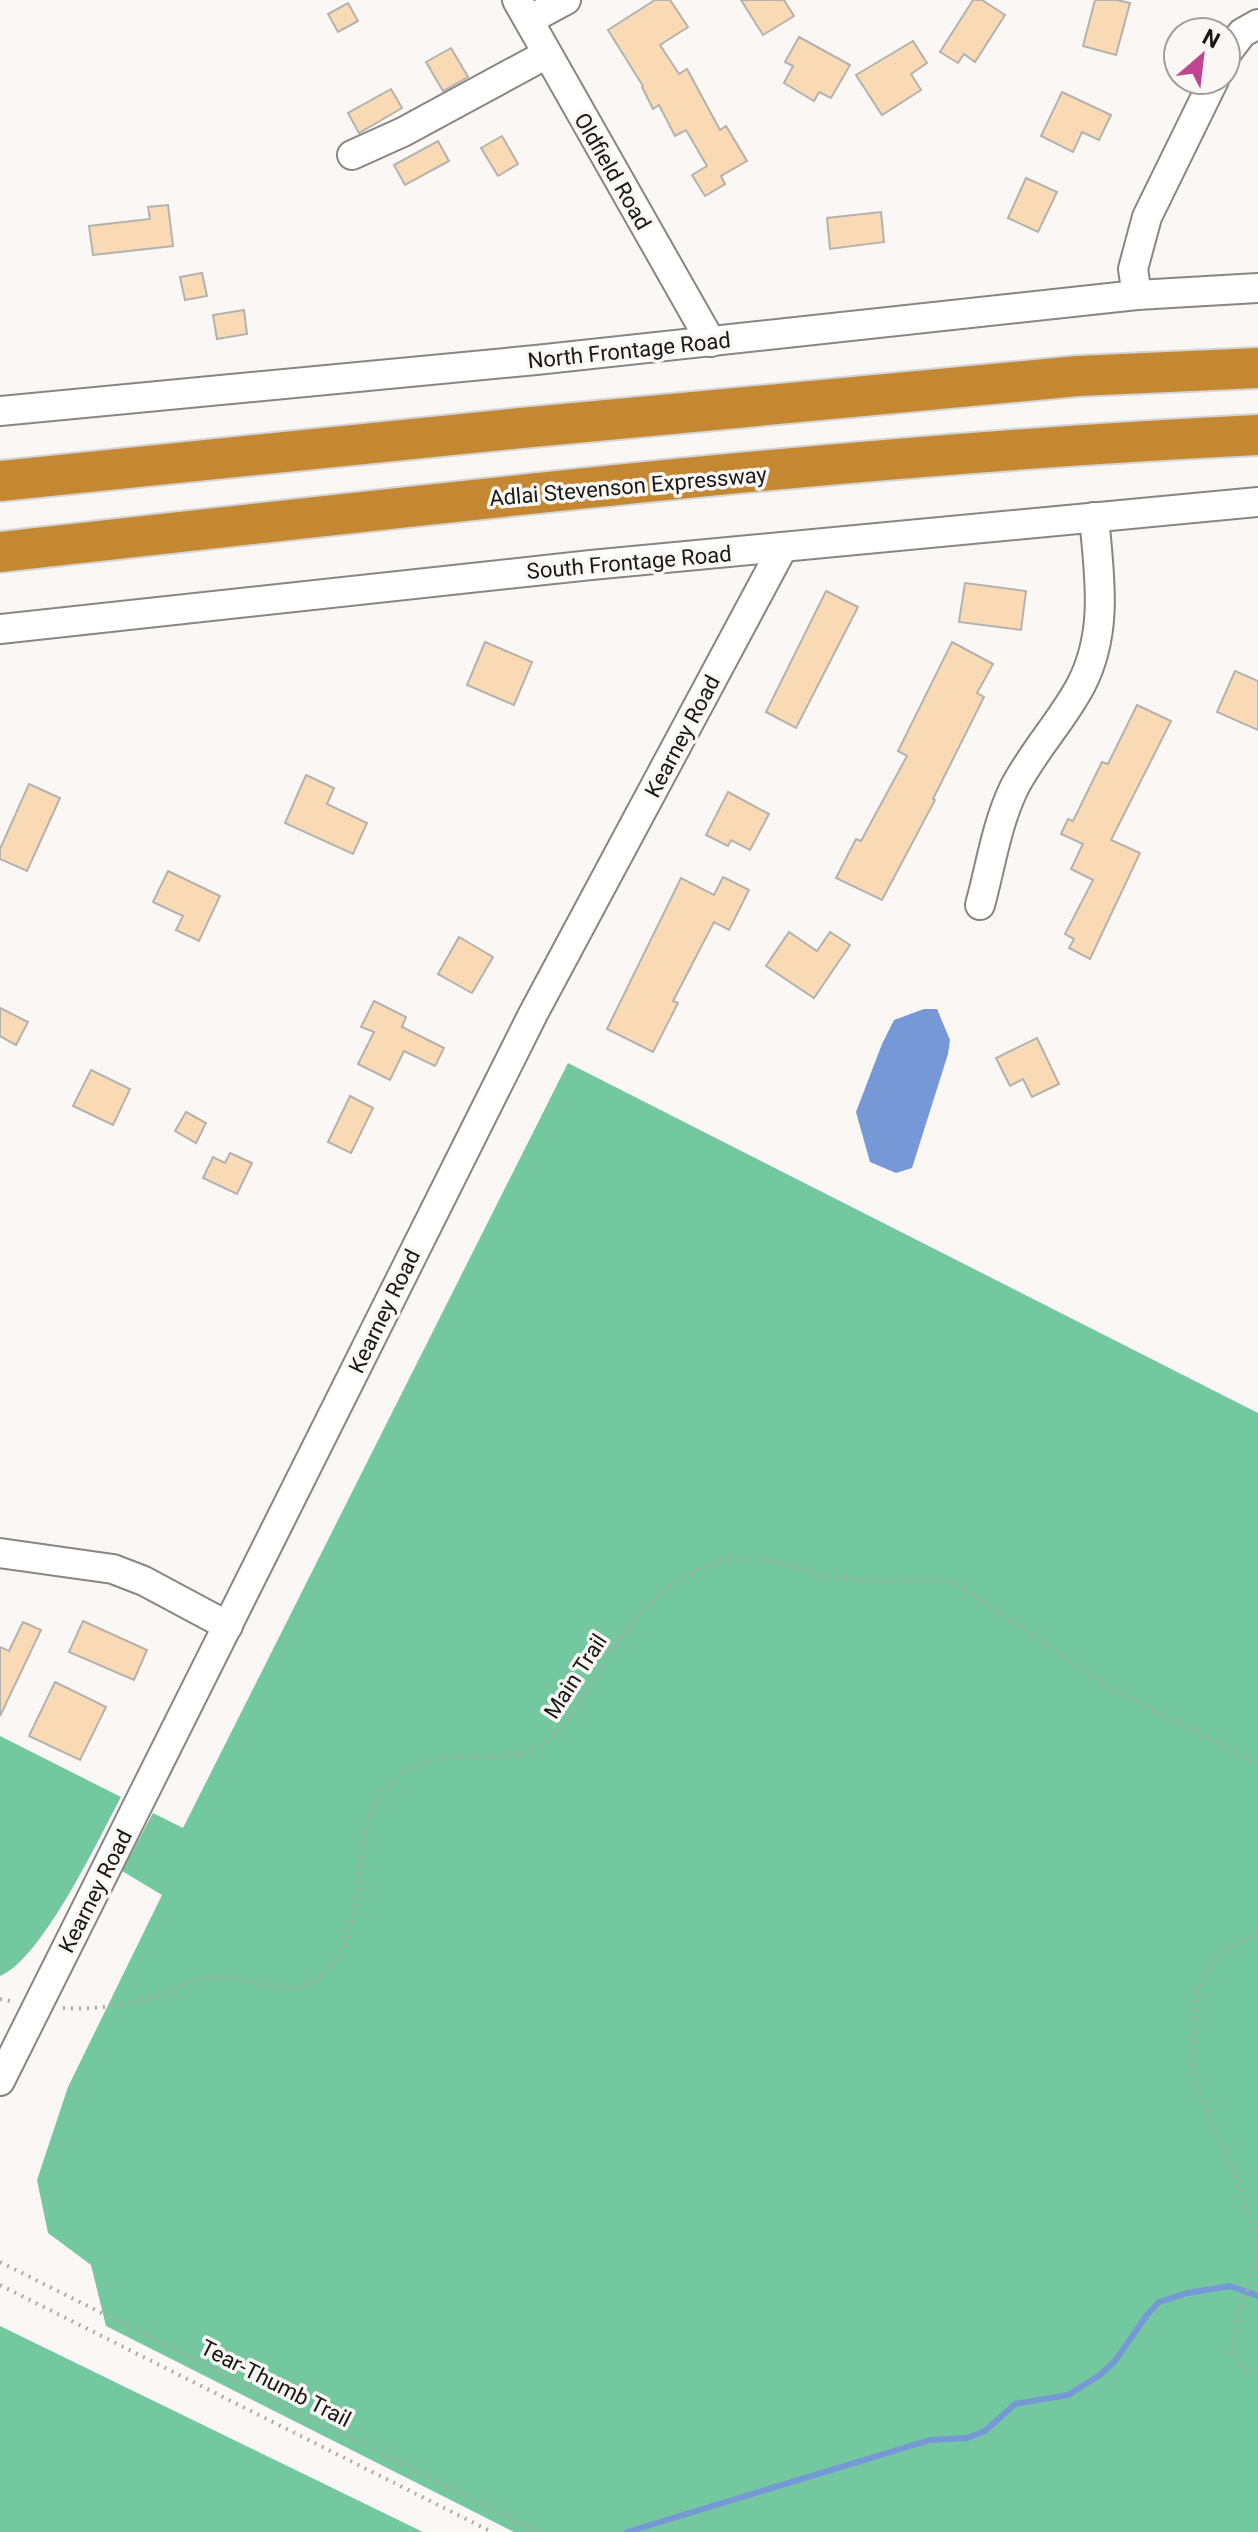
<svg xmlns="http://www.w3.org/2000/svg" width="1258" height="2532" font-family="Roboto,sans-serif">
	<rect width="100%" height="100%" fill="#faf7f4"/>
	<g fill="#74c89f">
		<path d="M568,1063L1258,1413V2532H514L106,2326L91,2265L48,2233L37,2180L68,2087L162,1895L122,1871L153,1813L183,1828Z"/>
		<path d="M0,1736L121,1797C98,1840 42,1959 0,1976Z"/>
		<path d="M0,2326L423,2532H0Z"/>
	</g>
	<path fill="#7698d7" d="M924,1009H937L950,1040L948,1054L912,1168L896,1173L870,1162L856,1112L882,1044L894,1020Z"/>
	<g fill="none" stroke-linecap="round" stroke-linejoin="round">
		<path stroke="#7698d7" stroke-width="6" d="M627,2532L930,2440L967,2438L985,2431L1015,2404L1068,2395L1100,2375L1115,2361L1147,2315L1159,2302L1187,2293L1230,2286L1258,2296"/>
	</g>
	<g fill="#fadab4" stroke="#b4b2af" stroke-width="2">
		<path d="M655,0H670L688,27L660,45L679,74L687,69L720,130L726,126L747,161L721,176L725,184L705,196L692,175L707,166L686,130L675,136L659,105L653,109L642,87L643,86L608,30Z"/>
		<path d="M741,0H784L794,16L763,35Z"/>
		<path d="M973,0H982L1005,15L975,62L964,54L958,63L940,52Z"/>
		<path d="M1095,0H1117L1130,3L1116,55L1083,46Z"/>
		<path d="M348,3L358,21L338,32L328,14Z"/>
		<path d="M799,37L850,65L831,98L819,92L814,101L784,83L793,66L785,62Z"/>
		<path d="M913,41L927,63L911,74L921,90L882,115L856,75Z"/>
		<path d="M451,48L468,77L443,91L426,62Z"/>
		<path d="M391,89L402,108L359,133L348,113Z"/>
		<path d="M1062,92L1111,115L1099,140L1082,132L1073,152L1041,136Z"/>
		<path d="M502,136L518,164L498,176L481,148Z"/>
		<path d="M438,141L449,161L405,185L394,165Z"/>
		<path d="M1026,178L1057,192L1038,232L1008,218Z"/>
		<path d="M168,205L173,246L93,255L89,226L150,219L148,207Z"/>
		<path d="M881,212L884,242L830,249L827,218Z"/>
		<path d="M202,273L207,296L185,300L180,277Z"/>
		<path d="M244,310L247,334L217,339L213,315Z"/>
		<path d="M965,583L1026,591L1021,630L959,622Z"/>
		<path d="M826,591L858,607L796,728L766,712Z"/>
		<path d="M485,642L532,662L514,705L467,685Z"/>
		<path d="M952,642L993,664L977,693L984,697L933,799L935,800L882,900L836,878L856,839L861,841L907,756L898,751Z"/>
		<path d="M1235,671L1258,681V730L1217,712Z"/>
		<path d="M1137,705L1171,721L1111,840L1140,853L1090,959L1069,948L1074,939L1065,934L1093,880L1071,869L1083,844L1061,834L1068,819L1073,821L1102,762L1108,764Z"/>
		<path d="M306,775L334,788L327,804L367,823L353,854L285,823Z"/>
		<path d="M29,784L60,798L27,871L0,859V849Z"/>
		<path d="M728,792L769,814L750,850L731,840L728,846L706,835Z"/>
		<path d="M168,871L220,896L199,941L176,930L183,916L153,902Z"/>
		<path d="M723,877L749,890L729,930L714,922L673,1001L678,1003L653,1052L607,1029L681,878L714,895Z"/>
		<path d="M789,932L817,951L830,932L850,945L814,998L766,966Z"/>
		<path d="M459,937L493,957L472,993L438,974Z"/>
		<path d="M374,1001L406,1017L402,1027L444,1048L435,1066L404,1051L390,1080L358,1064L374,1032L361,1027Z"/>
		<path d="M0,1008L28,1022L16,1045L0,1036Z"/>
		<path d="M1037,1038L1059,1084L1032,1097L1023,1079L1010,1086L996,1058Z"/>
		<path d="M91,1070L130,1089L113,1125L73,1106Z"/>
		<path d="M350,1096L373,1108L351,1153L328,1142Z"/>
		<path d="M186,1112L206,1123L196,1143L175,1131Z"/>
		<path d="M230,1153L252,1163L237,1194L203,1178L213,1157L225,1163Z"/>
		<path d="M83,1621L147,1650L134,1680L69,1652Z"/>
		<path d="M23,1622L41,1630L0,1716V1647L9,1651Z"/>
		<path d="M55,1682L106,1707L80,1760L29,1736Z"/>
	</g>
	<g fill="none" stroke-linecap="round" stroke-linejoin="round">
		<defs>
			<g id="minor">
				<path d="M517,0L711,342"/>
				<path d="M529,20L566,0"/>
				<path d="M1226,54L1242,33L1258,24"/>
				<path d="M352,155L403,132L547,54"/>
				<path d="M1137,295L1133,269L1147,217L1214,80"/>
				<path d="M0,411L536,360L1137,295L1258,288"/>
				<path d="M0,629L591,565L1258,502"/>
				<path d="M980,905C991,865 996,826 1014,788C1033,751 1062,721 1081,685C1109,631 1099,574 1094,517"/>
				<path d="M0,1553L113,1569L144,1581L228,1626"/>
				<path d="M0,2081L533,1014L782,549"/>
			</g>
			<g id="highway">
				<path d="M0,481L521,428L1078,376L1258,368"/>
				<path d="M0,552C418,506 838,455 1258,435"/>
			</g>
		</defs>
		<use href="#minor" stroke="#888582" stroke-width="32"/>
		<use href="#highway" stroke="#d6d5d5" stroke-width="44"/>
		<g stroke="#adaaa8" stroke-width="4" stroke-dasharray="2 6" stroke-linecap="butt">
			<path d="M1258,1934L1231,1946L1217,1955L1209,1965L1198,1989L1193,2041L1192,2063L1197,2088L1237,2182L1256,2237L1258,2251L1249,2287L1236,2316L1232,2353L1247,2371L1258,2373"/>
			<path d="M0,1999L15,2002"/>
			<path d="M63,2008C93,2010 125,2005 153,1997C174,1991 193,1977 216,1977C245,1976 277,1995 306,1984C363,1963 355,1864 369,1816C374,1803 382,1791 393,1782C442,1735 499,1775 546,1742C572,1724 587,1691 602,1665C634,1610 689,1552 758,1559C784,1562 809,1573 834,1577C852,1579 870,1581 889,1581C916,1580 940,1576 965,1589L1107,1687L1258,1764"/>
			<path d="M0,2262L538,2532"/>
			<path d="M0,2285L492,2532"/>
		</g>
		<use href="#minor" stroke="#fff" stroke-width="28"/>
		<use href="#highway" stroke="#c48832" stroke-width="40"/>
	</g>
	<g text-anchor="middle" stroke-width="7" stroke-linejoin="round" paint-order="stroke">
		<g font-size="22" fill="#191817" stroke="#faf7f4">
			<text transform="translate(613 171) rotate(60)" y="8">Oldfield Road</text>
			<text transform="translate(629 350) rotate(-6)" y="8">North Frontage Road</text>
			<text transform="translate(628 486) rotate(-5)" y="8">Adlai Stevenson Expressway</text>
			<text transform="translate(629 562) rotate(-5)" y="8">South Frontage Road</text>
			<text transform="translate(682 736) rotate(-62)" y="8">Kearney Road</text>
			<text transform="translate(384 1311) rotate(-64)" y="8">Kearney Road</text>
			<text transform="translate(575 1676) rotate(-57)" y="8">Main Trail</text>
			<text transform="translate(95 1891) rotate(-63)" y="8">Kearney Road</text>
			<text transform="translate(276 2383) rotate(27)" y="8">Tear-Thumb Trail</text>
		</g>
	</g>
	<g transform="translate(1202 56) rotate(28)"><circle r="38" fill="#faf7f4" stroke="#a09e9c" stroke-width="2"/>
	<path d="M0-6L14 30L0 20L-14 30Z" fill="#c14493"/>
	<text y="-12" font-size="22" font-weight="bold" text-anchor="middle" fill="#191817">N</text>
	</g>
</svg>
